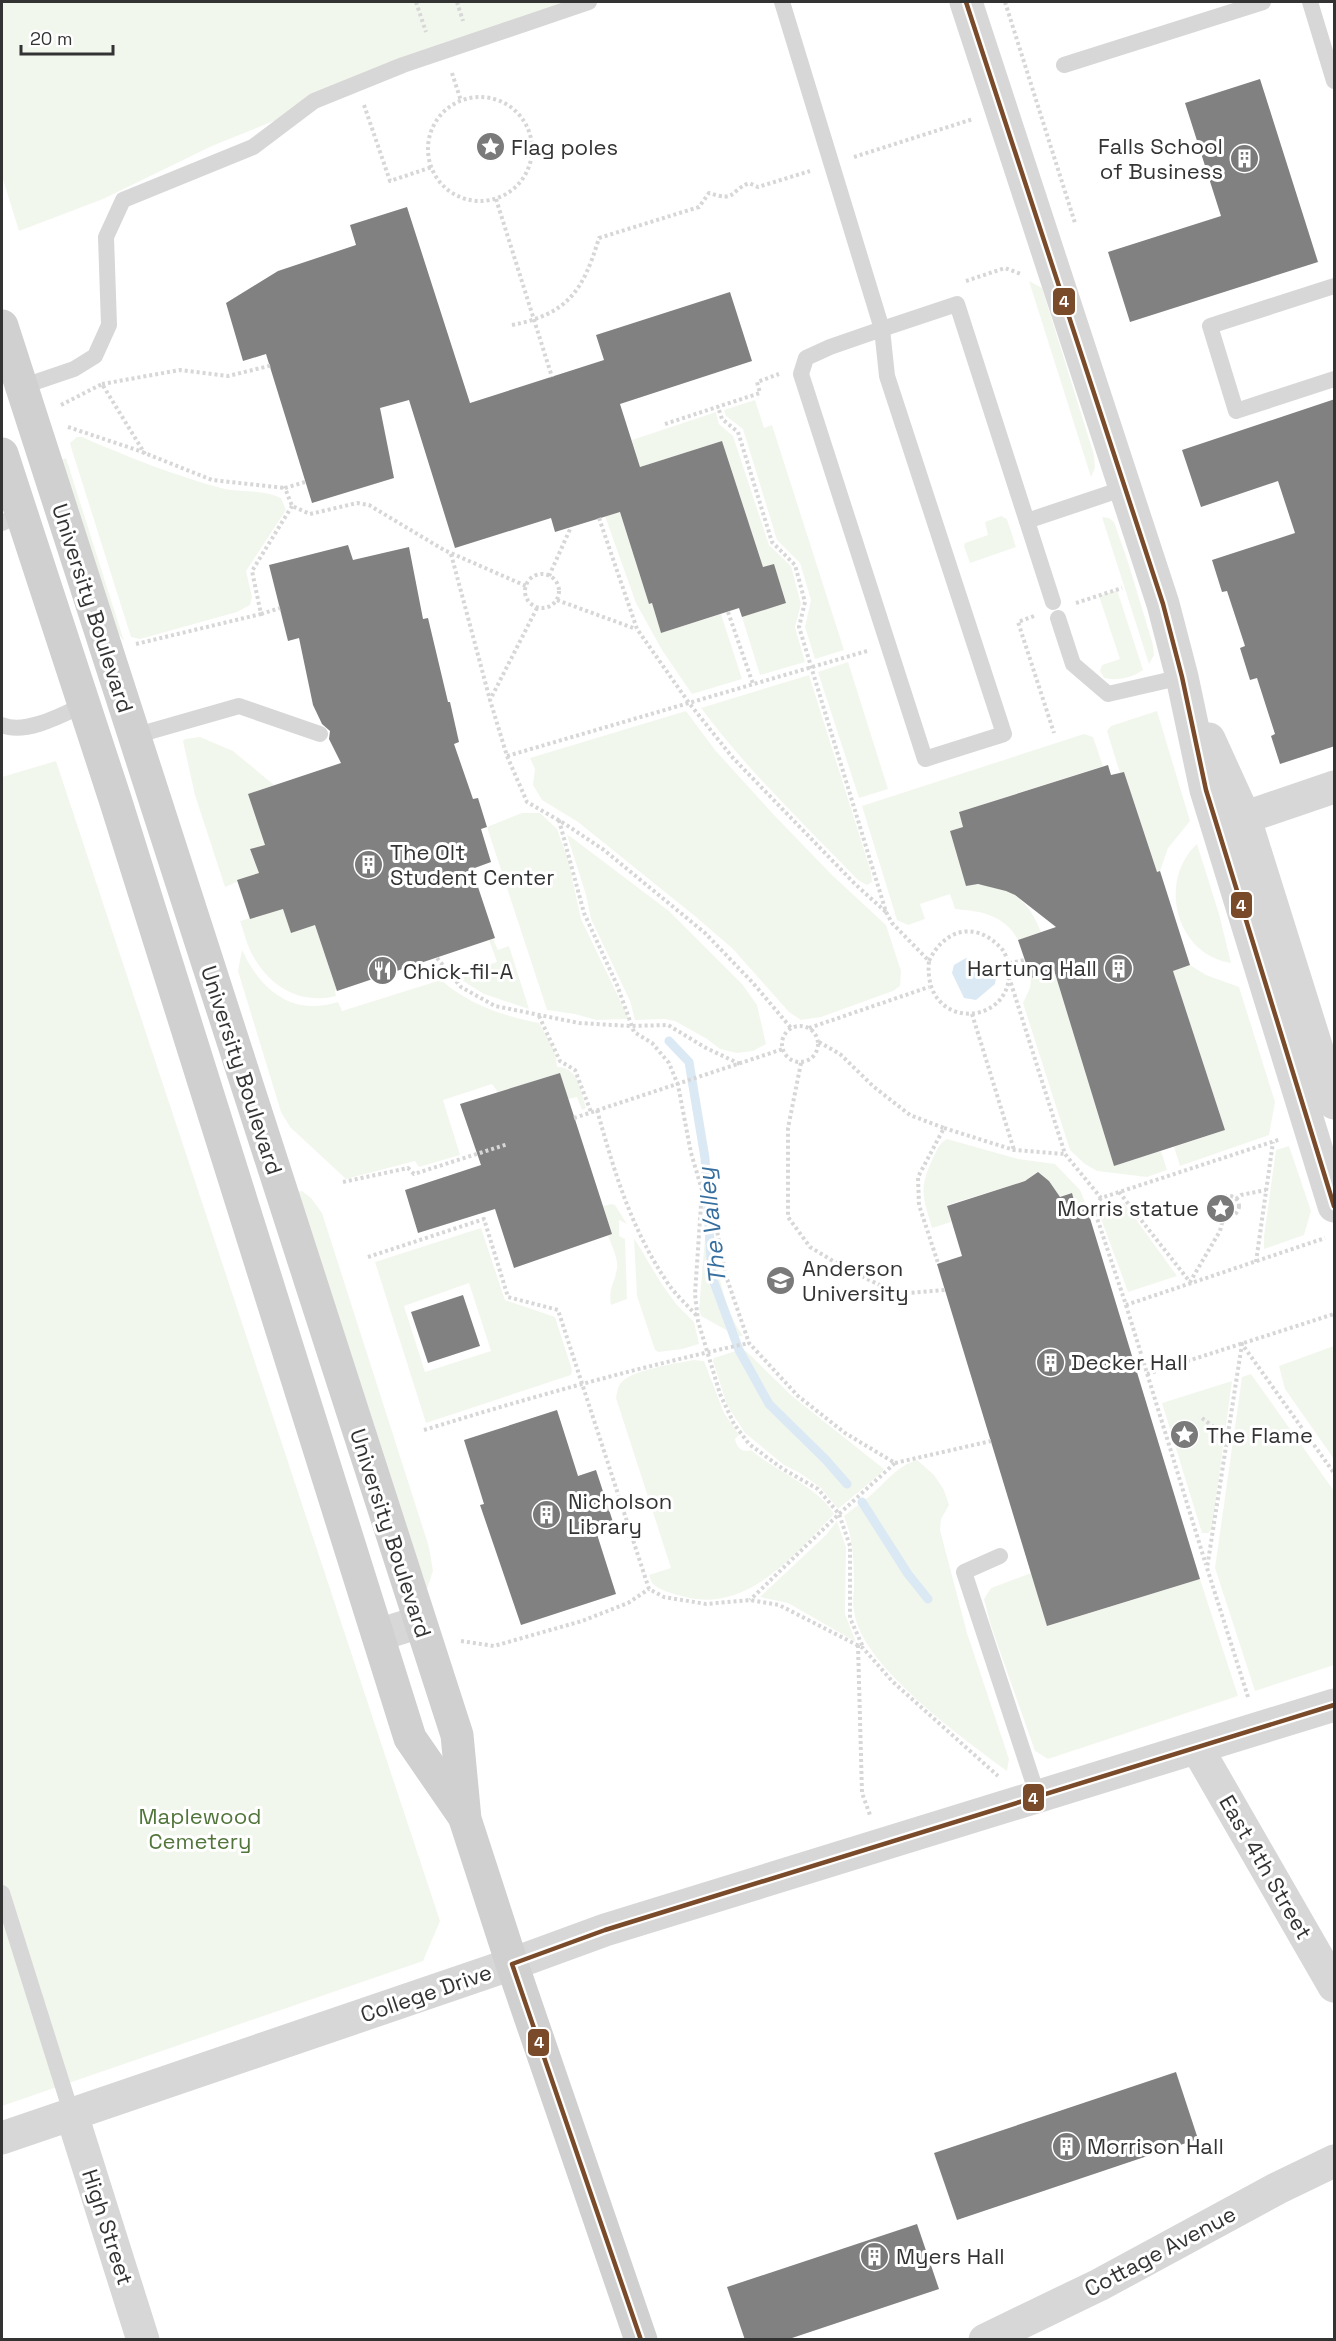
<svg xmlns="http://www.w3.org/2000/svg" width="1336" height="2341" font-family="'Space Grotesk',sans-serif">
	<rect width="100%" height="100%" fill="#fff"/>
	<g fill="#f2f7ee" fill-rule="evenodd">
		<path d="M2,2H595L470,42L212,146L103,199L19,231L2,176Z"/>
		<path d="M1029,281L1042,288L1094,455L1095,468L1091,477Z"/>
		<path d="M755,400L764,428L772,425L844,650L815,659L805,627L811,600L800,563L777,540L743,429L726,416L724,410Z"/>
		<path d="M716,412L719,424L733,436L769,545L791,566L801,604L795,627L805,662L760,675L742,617L786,602L774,565L763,567L722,441L640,467L632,440Z"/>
		<path d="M77,437H82C128,457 173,475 221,488C240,493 264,489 281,498L286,510L246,571L252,597L250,605L237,612L140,639L131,637L71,447L70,443Z"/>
		<path d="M66,458L124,641L117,632L61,460Z"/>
		<path d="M620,512L649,604L652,603L661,633L721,614L742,679L692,694L662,650L636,603L605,516Z"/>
		<path d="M1001,516L1007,519L1016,547L970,563L964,546L965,543L988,535L985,522Z"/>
		<path d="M1102,517L1109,518L1114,522L1128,562L1153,645L1154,655L1149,664Z"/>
		<path d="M1117,590L1143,670C1132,678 1117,681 1104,678L1100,671L1102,665L1120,659L1099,596Z"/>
		<path d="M848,662L888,789L859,798L818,672Z"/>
		<path d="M809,675L871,872L872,882L867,885L858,880C804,824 747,770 701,708Z"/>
		<path d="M686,711L715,750L774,815L832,875L886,925L901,971L900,986L893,991L821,1017L801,1020L789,1012L733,949L696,917L578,822L542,800L533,785L535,769L530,758Z"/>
		<path d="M1157,711L1190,821L1168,848L1160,871L1142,878L1155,866L1124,773H1120L1107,731L1111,726Z"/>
		<path d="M1084,734L1093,737L1103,766L959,812L963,827L950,831L966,885C1004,881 1028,897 1041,932L1018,940C1005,915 981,911 955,909L950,894L920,904L925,919L908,925L897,920L862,806Z"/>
		<path d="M200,737L233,751L274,785L248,794L265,845L250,850L259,873L225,887L195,795L183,741L185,739Z"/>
		<path d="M56,761L440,1921L423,1961L2,2106V777Z"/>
		<path d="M522,813H540L557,829L568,859L581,919L629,1019L596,1020L575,1014L547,1010L487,827Z"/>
		<path d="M567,835L571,837L669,911L742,984L757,1005L766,1044L753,1051L737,1053L720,1049L707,1039L675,1021L664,1019L635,1020L630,1001L591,919L586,895Z"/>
		<path d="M1197,844L1219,914L1231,963C1176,955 1157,881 1197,844Z"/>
		<path d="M283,909L315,925L337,991L335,990L336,996C301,1005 270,987 253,956C247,946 244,932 240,921Z"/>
		<path d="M493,939L498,950L509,946L529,1009L484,994L455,976L497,962L489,940Z"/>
		<path d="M242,950C260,989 292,1017 338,1002L342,1011L441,980C470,1005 503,1016 539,1023C548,1040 556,1047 557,1067C579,1067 581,1092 586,1108L582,1110L577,1097L568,1099L560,1073L498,1092L492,1084L443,1100L460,1155L419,1167L415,1161L346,1179L290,1127L281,1112L238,971Z"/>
		<path d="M1190,965L1206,975L1239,987L1275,1102L1269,1135L1180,1166L1174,1147L1225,1130L1173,971Z"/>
		<path d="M1054,970L1114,1166L1161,1151L1167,1170L1147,1177L1097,1171L1085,1164L1070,1150L1023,1003L1030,988L1031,978Z"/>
		<path d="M947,1139L1018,1159L1055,1164L1080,1190L1086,1205L1076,1208L1071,1193L1057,1198L1049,1181L1037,1172L1025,1181L947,1205L951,1222L932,1228C923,1196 918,1190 933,1158C937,1150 939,1143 947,1139Z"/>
		<path d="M1289,1146L1311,1211L1304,1235L1264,1249V1236L1276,1150Z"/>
		<path d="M302,1191L311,1198L322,1213L429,1547L433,1571L427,1589L293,1193Z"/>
		<path d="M1124,1203L1177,1276L1128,1292L1099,1213Z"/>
		<path d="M612,1204L615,1205L627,1224L619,1220V1236L625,1239L627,1299L611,1305C608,1288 615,1283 617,1268C618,1258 612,1246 608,1236L612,1234L603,1206Z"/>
		<path d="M707,1216C717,1255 719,1303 743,1336H737L701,1316L699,1309Z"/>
		<path d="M481,1228L505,1300L555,1317L572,1370L571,1375L426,1423L375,1262ZM469,1283L491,1351L425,1372L404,1306Z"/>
		<path d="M634,1238L661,1283L676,1304L694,1322L699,1344L682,1349L658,1352L655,1350L637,1296Z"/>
		<path d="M1334,1346V1459L1285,1389L1279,1366Z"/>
		<path d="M739,1350L746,1351L792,1396L884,1469L881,1473L838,1509L821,1488L800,1473L784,1465L745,1433L727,1405L713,1361L714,1358Z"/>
		<path d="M694,1360L704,1361L724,1413L739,1435L735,1439C737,1448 742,1453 751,1450C775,1471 819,1487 834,1514C795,1554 748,1613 685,1597C674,1594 660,1591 652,1583L649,1575L671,1568L616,1398C617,1393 618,1387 620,1384C629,1370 678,1363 694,1360Z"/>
		<path d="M1251,1374L1334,1491V1665L1255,1691L1215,1568L1242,1377Z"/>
		<path d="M1232,1381L1212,1529L1208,1533H1202L1162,1403Z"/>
		<path d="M917,1460L934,1475L944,1490L949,1505L941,1519L940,1530L967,1633L1009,1759L1007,1771C965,1740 860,1665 854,1611C852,1603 854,1593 854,1584C854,1560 853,1539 844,1516C852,1509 862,1503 871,1495C886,1482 897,1466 917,1460Z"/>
		<path d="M837,1521L846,1547L845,1614L856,1642L788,1603L760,1597L826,1535Z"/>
		<path d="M1031,1573L1048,1626L1200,1579L1238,1696L1048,1759L1035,1751L991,1626L984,1599L991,1588Z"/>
	</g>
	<path fill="#dbe9f5" d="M966,958L978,963H988L997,971L995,984L976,1000L964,998L952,973L954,965Z"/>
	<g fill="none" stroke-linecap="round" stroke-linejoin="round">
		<g stroke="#dbe9f5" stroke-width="9">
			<path d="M669,1041L689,1062L705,1158L712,1277L739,1350L769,1404L826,1460L847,1484"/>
			<path d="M862,1502L908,1574L928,1599"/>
		</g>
	</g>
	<g fill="#818181">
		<path d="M1260,79L1318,262L1130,322L1108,252L1221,216L1185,103Z"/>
		<path d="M407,207L470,403L604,360L596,335L730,292L752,361L620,404L640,467L722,441L763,567L774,564L786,603L742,617L739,608L661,633L652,603L649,604L620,512L555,532L551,518L455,548L409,400L380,408L394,478L312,503L266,354L243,361L226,303L278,271L356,245L350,225Z"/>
		<path d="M1335,399V746L1280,764L1271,736L1275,734L1257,678L1250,680L1240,648L1245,646L1227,591L1222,592L1212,560L1295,533L1278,481L1201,507L1182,450Z"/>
		<path d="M348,545L353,560L409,547L423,619L428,618L448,702H450L459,742L454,744L473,799L478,798L487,827L481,829L491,862L472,869L495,938L337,991L315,925L291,933L283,909L250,919L237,880L259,873L250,849L265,845L248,794L341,763L329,739L330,731L322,724L313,705L299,638L288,641L269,565Z"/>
		<path d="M1108,765L1111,775L1124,772L1157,872L1160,871L1190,965L1173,971L1225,1130L1114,1166L1054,970L1031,978L1018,940L1056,927L1015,895L1006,891L978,884L966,886L950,831L963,827L959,812Z"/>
		<path d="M560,1073L612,1234L514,1268L495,1209L418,1233L405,1190L481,1165L460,1104Z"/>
		<path d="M1038,1172L1049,1181L1060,1197L1072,1193L1076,1208L1086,1205L1200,1579L1047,1626L937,1264L962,1256L947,1206L1025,1181Z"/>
		<path d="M463,1295L480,1346L428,1363L411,1312Z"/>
		<path d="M557,1410L578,1476L596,1470L613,1522L595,1528L616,1594L521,1625L480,1505L484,1504L464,1440Z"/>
		<path d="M1176,2072L1198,2139L957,2220L934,2153Z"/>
		<path d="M917,2224L939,2289L786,2340H745L727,2287Z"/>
	</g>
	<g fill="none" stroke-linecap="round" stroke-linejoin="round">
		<g stroke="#d7d7d7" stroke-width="4" stroke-dasharray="3 3" stroke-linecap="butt">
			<path d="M416,2L426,32"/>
			<path d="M457,2L463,21"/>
			<path d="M1005,2L1075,223"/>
			<path d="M452,73L461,101"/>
			<circle cx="480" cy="149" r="52"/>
			<path d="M364,105L390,181L432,167"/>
			<path d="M854,157L973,119"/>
			<path d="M496,199L552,377"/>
			<path d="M966,281L1005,268L1021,274"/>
			<path d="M512,325C568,314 583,291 599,238L699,207L709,193C737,202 728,192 749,183L758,187L810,171"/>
			<path d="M102,384L180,370L228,376L273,365"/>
			<path d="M61,405L102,384L145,454"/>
			<path d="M665,424L760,393L757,382L779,374"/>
			<path d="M68,427L137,450L212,480L285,488"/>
			<path d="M305,482L285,488L292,506L310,514L357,503L369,505L444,550L526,586"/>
			<path d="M599,518L637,629L689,703L733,758L855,884L886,912L799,627L805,602L795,565L772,542L738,432L722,419L718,407"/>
			<path d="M451,554L490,700"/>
			<circle cx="542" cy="591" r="17"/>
			<path d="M549,576L571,527"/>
			<path d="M557,600L636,629"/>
			<path d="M1076,603L1122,588"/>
			<path d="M537,608L490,700L507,756L527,802L565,824L604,850L705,933L753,983L791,1028"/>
			<path d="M728,612L753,684"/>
			<path d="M261,614L280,608"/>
			<path d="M1034,616L1018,622L1054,733"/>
			<path d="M136,644L261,614L252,571L292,506"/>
			<path d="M507,756L867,651"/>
			<path d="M559,820L584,913L617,985L634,1032L652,1043L669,1063L678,1085L691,1153L702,1190L695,1294L698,1321L720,1394L734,1424L749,1444L783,1469L818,1489L839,1514L850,1546V1618L863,1647"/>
			<path d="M886,912L892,923L929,961C922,1032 1012,1027 1009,971C1008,961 1006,952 999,946C973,920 943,931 929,961"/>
			<path d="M437,958L461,987L495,1006L579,1023L630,1026L668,1025L706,1048L740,1064"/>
			<path d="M1009,963L1025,960"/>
			<path d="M1009,977L1065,1154L1101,1198L1281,1139"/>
			<path d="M972,1014L1014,1150"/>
			<path d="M539,1016L560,1061L575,1070L591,1112"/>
			<circle cx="800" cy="1044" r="18"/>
			<path d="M809,1028L929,987"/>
			<path d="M819,1042L840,1054L874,1087L910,1115L944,1128L918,1177L919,1205L938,1263"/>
			<path d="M801,1063L788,1128V1217L810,1247L843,1267L898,1294L945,1290"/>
			<path d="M597,1110C615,1174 631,1229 669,1285C677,1296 688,1306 697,1316"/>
			<path d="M574,1118L783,1049"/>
			<path d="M944,1128L1014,1150L1065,1154"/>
			<path d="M343,1182L408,1168L414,1174L508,1144"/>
			<path d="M1119,1192L1190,1282L1220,1231L1224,1214"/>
			<path d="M704,1193L713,1211L726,1276L749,1343L798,1396L845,1433L895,1463L839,1514L750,1600"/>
			<circle cx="1229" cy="1206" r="10"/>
			<path d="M1101,1198L1094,1209L1126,1305L1325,1238"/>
			<path d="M1236,1199L1241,1195L1266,1190"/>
			<path d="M368,1257L484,1219L508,1297L558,1310L649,1589L664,1597L706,1604L750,1600L779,1605L863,1648L892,1681L998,1776"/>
			<path d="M1256,1262L1273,1142"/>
			<path d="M1126,1305L1206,1565"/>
			<path d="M1147,1374L1334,1314"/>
			<path d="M1202,1418L1219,1431L1228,1433"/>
			<path d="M424,1430C531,1397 639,1367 749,1343"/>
			<path d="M895,1463L991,1441"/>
			<path d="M461,1641L494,1646L582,1621L628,1603L649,1589"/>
			<path d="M858,1645L862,1793L870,1815"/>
			<path d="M1248,1697L1207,1568L1242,1344L1334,1473"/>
		</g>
		<g stroke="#d7d7d7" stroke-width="16">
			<path d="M782,2L882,329L957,304L1053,602"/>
			<path d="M1310,2L1334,81"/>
			<path d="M1064,65L1263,2"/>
			<path d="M1334,286L1210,326L1236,411L1334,379"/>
			<path d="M882,329L887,376L1004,734L925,759L801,374L806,358L830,347Z"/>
			<path d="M21,387L74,369L95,356L109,325L106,237L123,200L253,147L314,101L403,65L589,2"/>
			<path d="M1027,521L1125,488"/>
			<path d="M2,523L21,514"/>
			<path d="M1058,618L1073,664L1108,694L1182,677"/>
			<path d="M2,725C25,735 62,715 83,705"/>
			<path d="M134,736L239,706L320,734"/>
			<path d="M1000,1556L964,1572L1038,1797"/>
			<path d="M2,1893L72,2115"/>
		</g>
		<g stroke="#d7d7d7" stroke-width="33">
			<path d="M966,2L1163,604L1182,677L1206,790L1334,1206"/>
			<path d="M1209,739L1244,816L1334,1103"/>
			<path d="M1249,816L1334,787"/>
			<path d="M378,1635L420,1622"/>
			<path d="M1197,1748L1334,1986"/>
			<path d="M72,2115L143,2340"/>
			<path d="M2,2138L512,1964"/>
			<path d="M985,2340L1099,2285L1278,2188L1334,2161"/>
		</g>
		<path stroke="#d7d7d7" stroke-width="33" d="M512,1964L605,1930L1334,1705"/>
		<g stroke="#d0d0d0" stroke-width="33">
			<path d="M2,326L457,1735L465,1819L512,1964L641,2340"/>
			<path d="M2,454L115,799L410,1738L463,1815"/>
		</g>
		<defs>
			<g id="bus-1">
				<path d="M966,2L1163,604L1182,677L1206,790L1334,1206"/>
				<path d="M641,2340L512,1964L605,1930L1334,1705"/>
			</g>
		</defs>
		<use href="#bus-1" stroke="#fff" stroke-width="9"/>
		<use href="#bus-1" stroke="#7a4b2a" stroke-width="4.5"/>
	</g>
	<defs>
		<symbol id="sight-disc" viewBox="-11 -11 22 22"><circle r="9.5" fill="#7a7a7a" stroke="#fff"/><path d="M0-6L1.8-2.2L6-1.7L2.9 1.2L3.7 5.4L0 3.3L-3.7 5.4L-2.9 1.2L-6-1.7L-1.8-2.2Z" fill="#fff"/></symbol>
		<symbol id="building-disc" viewBox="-11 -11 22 22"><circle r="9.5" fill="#7a7a7a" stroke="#fff"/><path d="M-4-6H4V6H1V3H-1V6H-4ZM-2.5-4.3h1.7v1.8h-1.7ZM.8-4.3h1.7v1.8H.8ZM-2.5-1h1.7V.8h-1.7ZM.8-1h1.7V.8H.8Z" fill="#fff"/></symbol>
		<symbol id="restaurant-disc" viewBox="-11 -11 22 22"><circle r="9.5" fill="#7a7a7a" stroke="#fff"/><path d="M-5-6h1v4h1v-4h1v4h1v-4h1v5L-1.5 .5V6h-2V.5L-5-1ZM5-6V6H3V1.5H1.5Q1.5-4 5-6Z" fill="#fff"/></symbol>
		<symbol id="university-disc" viewBox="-11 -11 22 22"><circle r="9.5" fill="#7a7a7a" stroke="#fff"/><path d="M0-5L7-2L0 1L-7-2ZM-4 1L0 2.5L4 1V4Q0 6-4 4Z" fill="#fff"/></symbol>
	</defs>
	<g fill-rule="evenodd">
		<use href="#sight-disc" x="474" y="130" width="33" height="33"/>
		<use href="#building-disc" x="1228" y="142" width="33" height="33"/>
		<use href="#building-disc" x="352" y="848" width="33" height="33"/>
		<use href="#building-disc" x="1102" y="952" width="33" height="33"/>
		<use href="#restaurant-disc" x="366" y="954" width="33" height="33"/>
		<use href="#sight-disc" x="1204" y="1192" width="33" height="33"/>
		<use href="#university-disc" x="764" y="1264" width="33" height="33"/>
		<use href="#building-disc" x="1034" y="1346" width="33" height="33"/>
		<use href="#sight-disc" x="1168" y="1418" width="33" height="33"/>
		<use href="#building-disc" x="530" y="1498" width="33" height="33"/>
		<use href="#building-disc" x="1050" y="2130" width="33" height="33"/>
		<use href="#building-disc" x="858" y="2240" width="33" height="33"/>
	</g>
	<g text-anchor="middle" stroke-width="6" stroke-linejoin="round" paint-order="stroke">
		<g font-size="22" fill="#333" stroke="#fff" text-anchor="start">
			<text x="1223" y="154" text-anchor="end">Falls School<tspan x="1223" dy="25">of Business</tspan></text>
			<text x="511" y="155">Flag poles</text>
			<text x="390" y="860">The Olt<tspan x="390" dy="25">Student Center</tspan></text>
			<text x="1097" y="976" text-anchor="end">Hartung Hall</text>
			<text x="403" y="979">Chick-fil-A</text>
			<text x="1199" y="1216" text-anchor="end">Morris statue</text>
			<text x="802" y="1276">Anderson<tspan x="802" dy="25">University</tspan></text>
			<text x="1071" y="1370">Decker Hall</text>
			<text x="1206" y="1443">The Flame</text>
			<text x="568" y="1509">Nicholson<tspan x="568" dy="25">Library</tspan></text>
			<text x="1087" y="2154">Morrison Hall</text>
			<text x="896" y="2264">Myers Hall</text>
		</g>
		<g font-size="22" fill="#333" stroke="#fff">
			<text transform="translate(93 608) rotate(72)" y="8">University Boulevard</text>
			<text transform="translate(242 1070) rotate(72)" y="8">University Boulevard</text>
			<text transform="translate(391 1533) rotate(72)" y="8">University Boulevard</text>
			<text transform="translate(1266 1867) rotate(60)" y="8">East 4th Street</text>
			<text transform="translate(426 1993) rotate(-19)" y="8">College Drive</text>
			<text transform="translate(108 2227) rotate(72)" y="8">High Street</text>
			<text transform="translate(1160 2251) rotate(-28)" y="8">Cottage Avenue</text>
		</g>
		<g font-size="22" fill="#51753a" stroke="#fff">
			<text x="200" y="1824">Maplewood<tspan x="200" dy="25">Cemetery</tspan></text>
		</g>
		<g font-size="24" font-style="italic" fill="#366f9f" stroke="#fff">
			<text transform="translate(712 1226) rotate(-96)" y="8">The Valley</text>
		</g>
	</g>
	<g stroke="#fff" stroke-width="2">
		<rect x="1052" y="287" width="24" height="29" rx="6" fill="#7a4b2a"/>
		<rect x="1230" y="891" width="23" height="28" rx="6" fill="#7a4b2a"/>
		<rect x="1022" y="1783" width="23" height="29" rx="6" fill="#7a4b2a"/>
		<rect x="527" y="2028" width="23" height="29" rx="6" fill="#7a4b2a"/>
	</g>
	<g font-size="16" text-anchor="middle" font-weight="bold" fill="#fff">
		<text x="1064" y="307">4</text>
		<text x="1241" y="911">4</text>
		<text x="1033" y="1804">4</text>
		<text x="539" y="2048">4</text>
	</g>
	<rect width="1336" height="2341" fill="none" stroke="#333333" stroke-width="6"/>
	<path d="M21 45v9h92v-9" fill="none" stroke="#333333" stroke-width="3"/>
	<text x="30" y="45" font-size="18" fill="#333333" stroke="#ffffff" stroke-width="4.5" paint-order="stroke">20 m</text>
</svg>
